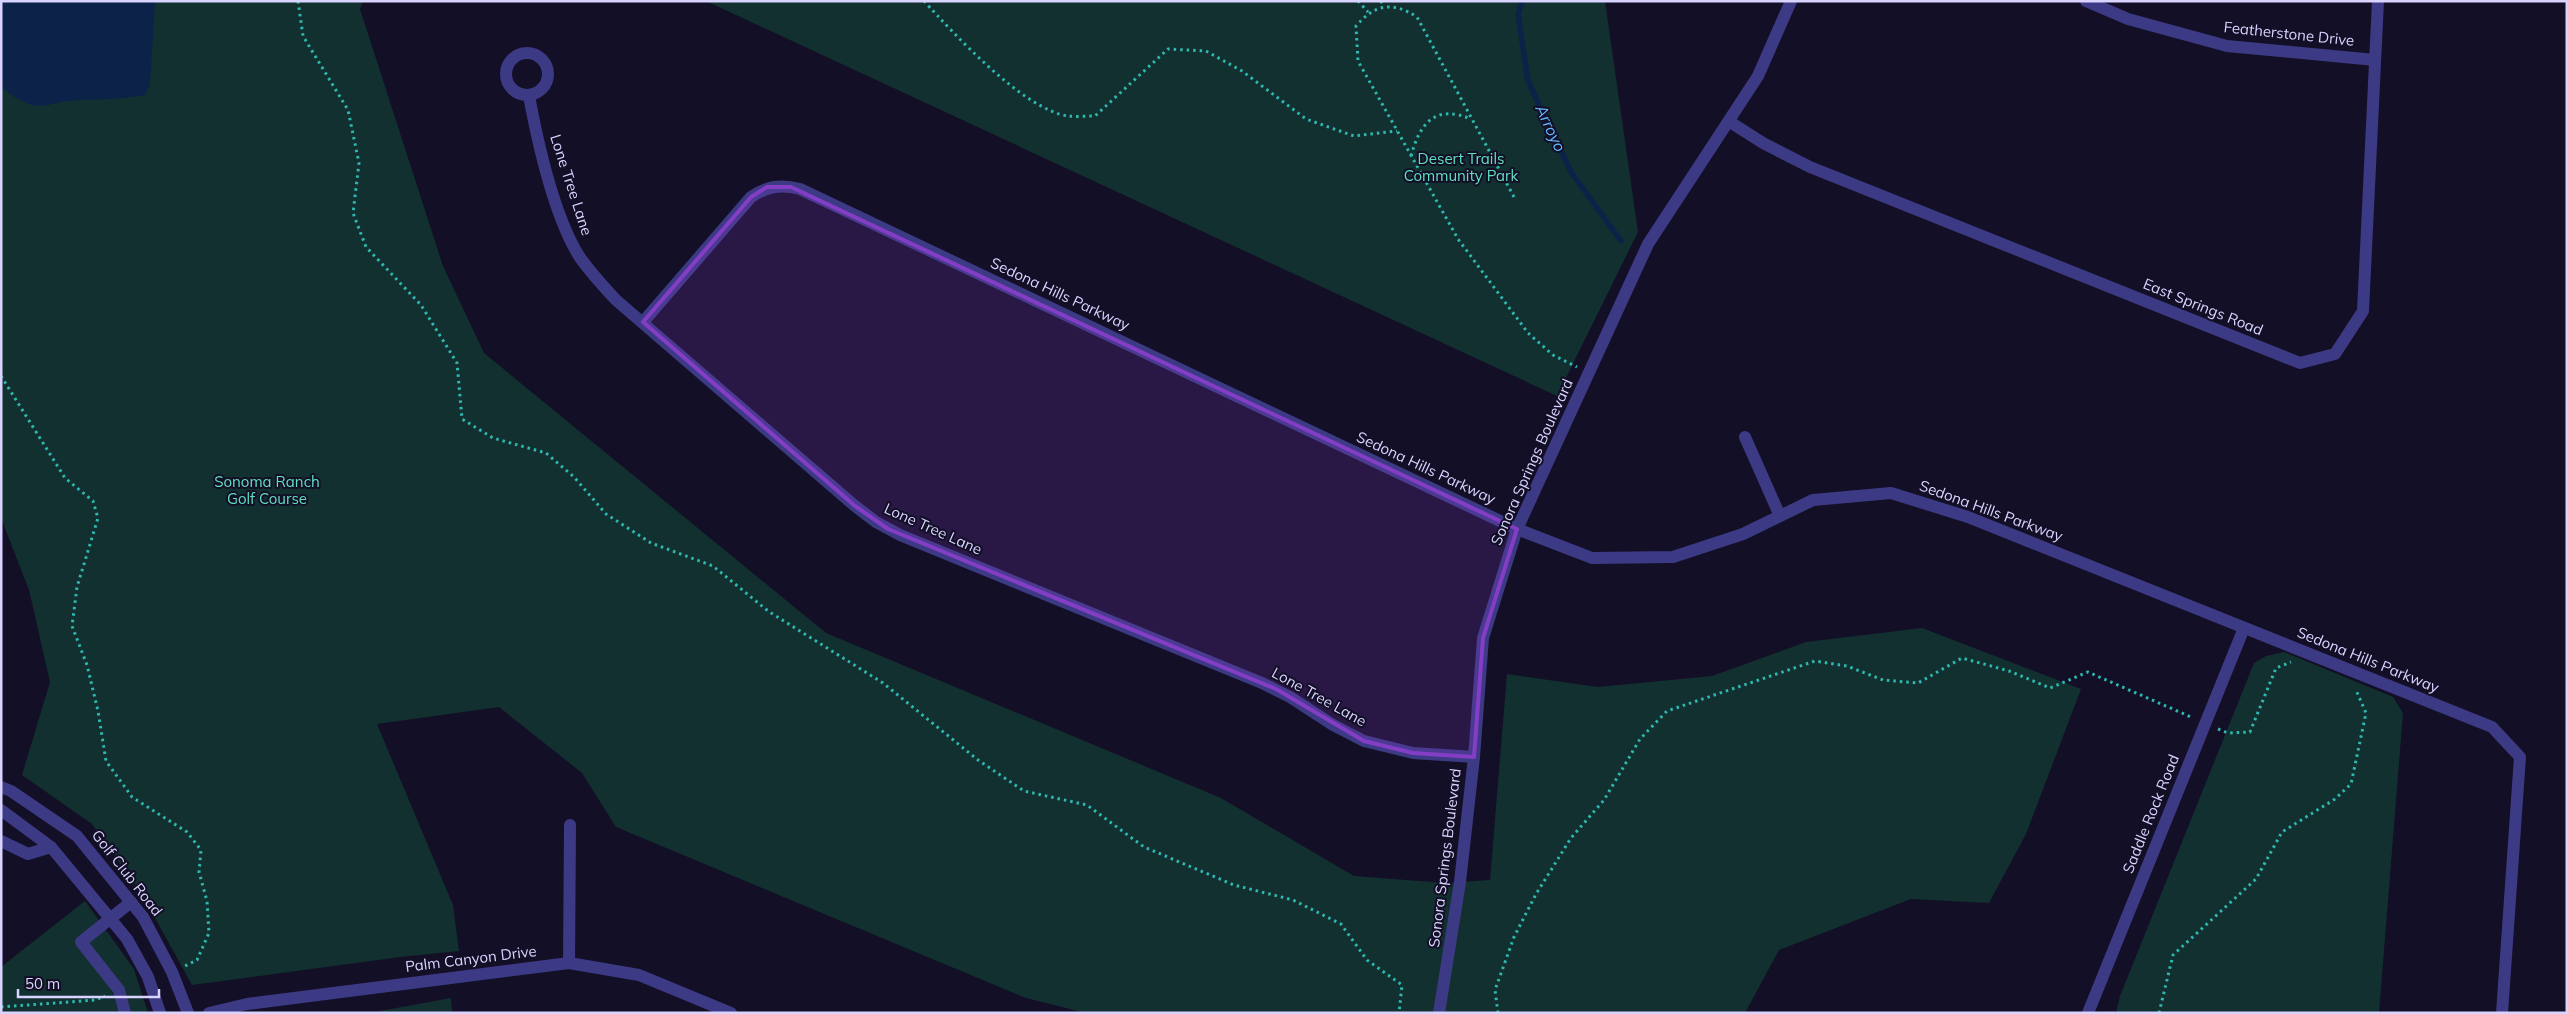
<svg xmlns="http://www.w3.org/2000/svg" width="2568" height="1014" font-family="Mulish,sans-serif">
	<rect width="100%" height="100%" fill="#130f26"/>
	<g fill="#12302f">
		<path d="M1,1H363L360,9L443,266L484,353L826,633L1221,798L1354,876L1445,883L1490,880L1507,674L1598,687L1712,676L1806,642L1922,628L2081,689L2026,834L1989,903L1911,899L1779,950L1745,1013H1086L1026,998L616,827L582,773L499,707L377,724L453,905L459,951L400,957L192,985L144,898L92,824L22,775L50,682L29,590L1,518Z"/>
		<path d="M706,1H1605L1638,232L1557,396Z"/>
		<path d="M2284,652L2393,697L2403,713L2379,1013H2116L2120,996L2254,663L2266,656Z"/>
		<path d="M85,901L134,969L148,1013H1V967Z"/>
		<path d="M451,998L452,1013H369Z"/>
	</g>
	<path fill="#0c2248" d="M1,1H155L150,85L145,95C119,100 94,99 68,101C58,102 48,106 38,106C23,104 12,96 1,86Z"/>
	<g fill="none" stroke-linecap="round" stroke-linejoin="round">
		<path stroke="#0c2248" stroke-width="5.5" d="M1522,1L1518,14L1528,81L1571,172L1621,241"/>
		<g stroke="#2fb8b0" stroke-width="3" stroke-dasharray="2.5 4" stroke-linecap="butt">
			<path d="M298,1L303,36L348,110L359,163L353,213L366,247L421,305L457,363L462,419L493,438L546,453L574,477L606,514L651,543L713,566L768,611L883,683L978,760L1024,791L1087,805L1144,847L1234,885L1293,900L1341,924L1367,960L1402,985L1399,1013"/>
			<path d="M924,1C954,34 1024,110 1068,116C1076,117 1086,116 1095,116L1168,49L1206,51L1242,71L1306,119L1354,136L1397,131"/>
			<path d="M1358,1L1368,12"/>
			<path d="M1381,1L1383,7"/>
			<path d="M1411,156C1420,123 1435,104 1471,119"/>
			<path d="M1514,197L1417,17C1392,1 1375,4 1356,26L1358,61L1458,239L1528,333L1553,355L1577,367"/>
			<path d="M1,376L65,478L93,501L98,518L77,587L72,626L87,665L98,711L106,761L132,797L187,832L201,850L199,872L207,901L209,933L197,960L185,966"/>
			<path d="M2218,729L2228,733L2250,732L2276,668L2291,662"/>
			<path d="M1,1007L95,1000L105,996"/>
			<path d="M1498,1013L1495,990L1514,937L1536,894L1571,838L1604,800L1640,739L1667,711L1815,661L1847,666L1883,680L1918,683L1962,658L2009,671L2050,688L2088,672L2191,717"/>
			<path d="M2159,1013L2173,955L2256,879L2282,832L2335,799L2351,784L2366,713L2356,690"/>
		</g>
		<g stroke="#3d3a85" stroke-width="12">
			<path d="M2086,1L2128,19L2227,46L2375,60"/>
			<circle cx="527" cy="74" r="21"/>
			<path d="M529,96C538,144 553,214 579,256C590,272 603,286 616,300L855,506L876,522L900,535L1262,683L1290,697L1333,725L1364,741L1413,753L1474,757"/>
			<path d="M1730,122L1763,143L1810,167L2300,363L2335,354L2363,311L2378,1"/>
			<path d="M643,322L751,197C767,186 781,184 800,189L1517,529L1592,558L1673,557L1743,534L1813,500L1891,493L1968,517L2492,727L2520,757L2502,1013"/>
			<path d="M1745,437L1780,516"/>
			<path d="M1,787L11,791L77,836L143,917L172,972L188,1013"/>
			<path d="M1,810L51,847L127,939L148,977L160,1013"/>
			<path d="M1,841L28,854L51,847"/>
			<path d="M569,963L570,825"/>
			<path d="M125,1013L119,990L81,942L131,902"/>
			<path d="M209,1013L247,1004L569,963L639,975L731,1013"/>
			<path d="M1439,1013L1460,882L1474,757L1483,638L1517,529L1648,244L1758,76L1791,1"/>
			<path d="M2088,1013L2244,628"/>
		</g>
	</g>
	<path fill="#843dc5" fill-opacity="0.2" stroke="#843dc5" stroke-width="4" stroke-linejoin="round" d="M767,187H791L1517,529L1483,638L1474,757L1413,753L1364,741L1276,689L888,529L855,506L643,322L751,197Z"/>
	<g text-anchor="middle" stroke-width="4" stroke-linejoin="round" paint-order="stroke">
		<g font-size="15" fill="#d9d4ff" stroke="#130f26">
			<text transform="translate(2289 34) rotate(6)" y="5">Featherstone Drive</text>
			<text transform="translate(571 185) rotate(72)" y="5">Lone Tree Lane</text>
			<text transform="translate(1060 294) rotate(25)" y="5">Sedona Hills Parkway</text>
			<text transform="translate(2203 307) rotate(22)" y="5">East Springs Road</text>
			<text transform="translate(1532 462) rotate(-66)" y="5">Sonora Springs Boulevard</text>
			<text transform="translate(1426 468) rotate(25)" y="5">Sedona Hills Parkway</text>
			<text transform="translate(1991 511) rotate(20)" y="5">Sedona Hills Parkway</text>
			<text transform="translate(933 529) rotate(24)" y="5">Lone Tree Lane</text>
			<text transform="translate(2368 660) rotate(22)" y="5">Sedona Hills Parkway</text>
			<text transform="translate(1319 697) rotate(29)" y="5">Lone Tree Lane</text>
			<text transform="translate(2151 814) rotate(-68)" y="5">Saddle Rock Road</text>
			<text transform="translate(1445 858) rotate(-83)" y="5">Sonora Springs Boulevard</text>
			<text transform="translate(127 873) rotate(52)" y="5">Golf Club Road</text>
			<text transform="translate(471 959) rotate(-7)" y="5">Palm Canyon Drive</text>
		</g>
		<g font-size="15" fill="#5fe0c0" stroke="#130f26">
			<text x="1461" y="164">Desert Trails<tspan x="1461" dy="17">Community Park</tspan></text>
			<text x="267" y="487">Sonoma Ranch<tspan x="267" dy="17">Golf Course</tspan></text>
		</g>
		<g font-size="16" font-style="italic" fill="#62b6ff" stroke="#130f26">
			<text transform="translate(1551 128) rotate(65)" y="6">Arroyo</text>
		</g>
	</g>
	<rect width="2568" height="1014" fill="none" stroke="#d9d4ff" stroke-width="5"/>
	<path d="M18 989v8h141v-8" fill="none" stroke="#d9d4ff" stroke-width="2.5"/>
	<text x="25" y="989" font-size="15" fill="#d9d4ff" stroke="#130f26" stroke-width="4" paint-order="stroke">50 m</text>
</svg>
